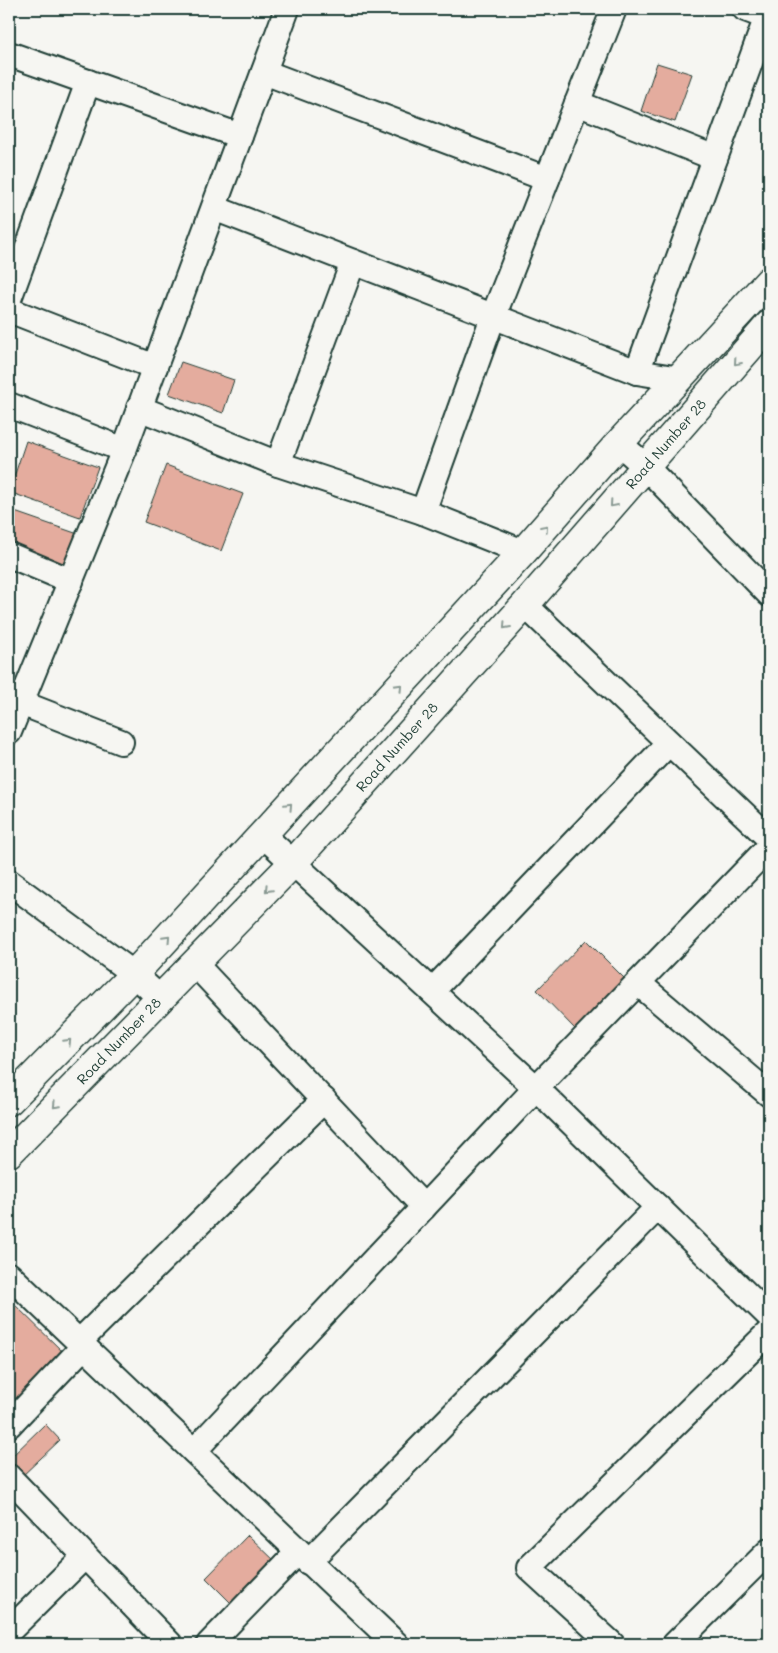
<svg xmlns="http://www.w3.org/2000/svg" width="778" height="1653" font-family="Mali,sans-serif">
	<rect width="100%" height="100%" fill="#f6f6f2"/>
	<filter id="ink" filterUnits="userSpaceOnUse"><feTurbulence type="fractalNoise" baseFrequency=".02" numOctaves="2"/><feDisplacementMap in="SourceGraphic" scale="10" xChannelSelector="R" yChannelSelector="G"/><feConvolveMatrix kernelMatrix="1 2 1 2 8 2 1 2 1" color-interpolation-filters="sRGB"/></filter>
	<g filter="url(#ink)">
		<g fill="#e4ac9e" stroke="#1f3d34">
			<path d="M657,63L692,74L675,122L641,111Z"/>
			<path d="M181,362L234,380L223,413L169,394Z"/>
			<path d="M26,441L98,467L80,517L9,492Z"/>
			<path d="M166,465L243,494L221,551L144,522Z"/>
			<path d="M9,510L78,534L65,570L9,551Z"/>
			<path d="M586,940L625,979L576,1030L537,990Z"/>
			<path d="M9,1299L66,1355L9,1414Z"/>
			<path d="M45,1424L60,1440L20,1478L9,1466V1459Z"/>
			<path d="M248,1535L277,1563L235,1607L206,1578Z"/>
		</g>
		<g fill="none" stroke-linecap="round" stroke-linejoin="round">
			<defs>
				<g id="street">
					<path d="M745,9L769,18"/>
					<path d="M9,54L240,136"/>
					<path d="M264,72L547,179"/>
					<path d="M577,103L715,158"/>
					<path d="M214,208L637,372L680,379"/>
					<path d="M9,299L88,82"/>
					<path d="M9,310L155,367"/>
					<path d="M637,372L769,11"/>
					<path d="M9,405L124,450"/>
					<path d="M139,408L278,464L423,512L523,552"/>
					<path d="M619,443L646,467L769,594"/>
					<path d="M278,464L353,262"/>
					<path d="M423,512L493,317L614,9"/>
					<path d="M9,555L71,581"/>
					<path d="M525,605L769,838"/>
					<path d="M21,703L121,742"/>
					<path d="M9,732L124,450L287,9"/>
					<path d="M263,835L536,1088L769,1316"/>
					<path d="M9,882L134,974L160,998"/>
					<path d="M195,964L424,1207"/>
					<path d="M638,983L769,1094"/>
					<path d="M432,991L669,743"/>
					<path d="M9,1275L396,1644"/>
					<path d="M79,1342L324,1100"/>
					<path d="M9,1425L84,1346"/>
					<path d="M194,1451L536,1088L769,847"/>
					<path d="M9,1477L170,1644"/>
					<path d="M308,1562L658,1207"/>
					<path d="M9,1631L85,1556"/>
					<path d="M209,1644L298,1552"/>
					<path d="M612,1644L529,1568L769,1332"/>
					<path d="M675,1644L769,1551"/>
				</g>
				<g id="secondary">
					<path d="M9,1101L134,974L523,552L619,443L769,281"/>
					<path d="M9,1153L293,863L525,605L769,325"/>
				</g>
			</defs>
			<use href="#street" stroke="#1f3d34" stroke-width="28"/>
			<use href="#secondary" stroke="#1f3d34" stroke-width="31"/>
			<use href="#street" stroke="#f6f6f2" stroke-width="24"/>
			<use href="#secondary" stroke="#f6f6f2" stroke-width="28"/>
		</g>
		<defs><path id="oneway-chevron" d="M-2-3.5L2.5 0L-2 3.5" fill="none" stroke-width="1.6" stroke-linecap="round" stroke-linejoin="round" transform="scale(1.25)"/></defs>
		<g stroke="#8a9a93">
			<use href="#oneway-chevron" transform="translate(737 362) rotate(131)"/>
			<use href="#oneway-chevron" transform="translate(613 504) rotate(131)"/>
			<use href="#oneway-chevron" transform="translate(545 528) rotate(-49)"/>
			<use href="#oneway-chevron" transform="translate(506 626) rotate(132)"/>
			<use href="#oneway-chevron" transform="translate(399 687) rotate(-47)"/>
			<use href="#oneway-chevron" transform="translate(289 806) rotate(-47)"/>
			<use href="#oneway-chevron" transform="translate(268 889) rotate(134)"/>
			<use href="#oneway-chevron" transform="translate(167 938) rotate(-47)"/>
			<use href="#oneway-chevron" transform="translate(68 1042) rotate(-45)"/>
			<use href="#oneway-chevron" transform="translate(56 1105) rotate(134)"/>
		</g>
	</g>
	<g text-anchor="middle" stroke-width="5" stroke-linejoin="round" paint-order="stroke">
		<g font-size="14" fill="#1f3d34" stroke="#f6f6f2">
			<text transform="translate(666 444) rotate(-49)" y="5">Road Number 28</text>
			<text transform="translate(397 747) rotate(-48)" y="5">Road Number 28</text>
			<text transform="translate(119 1041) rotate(-46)" y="5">Road Number 28</text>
		</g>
	</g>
	<rect width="778" height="1653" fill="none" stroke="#f6f6f2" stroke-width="30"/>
	<rect x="15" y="15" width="748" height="1623" fill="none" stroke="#1f3d34" stroke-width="2" filter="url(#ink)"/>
</svg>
